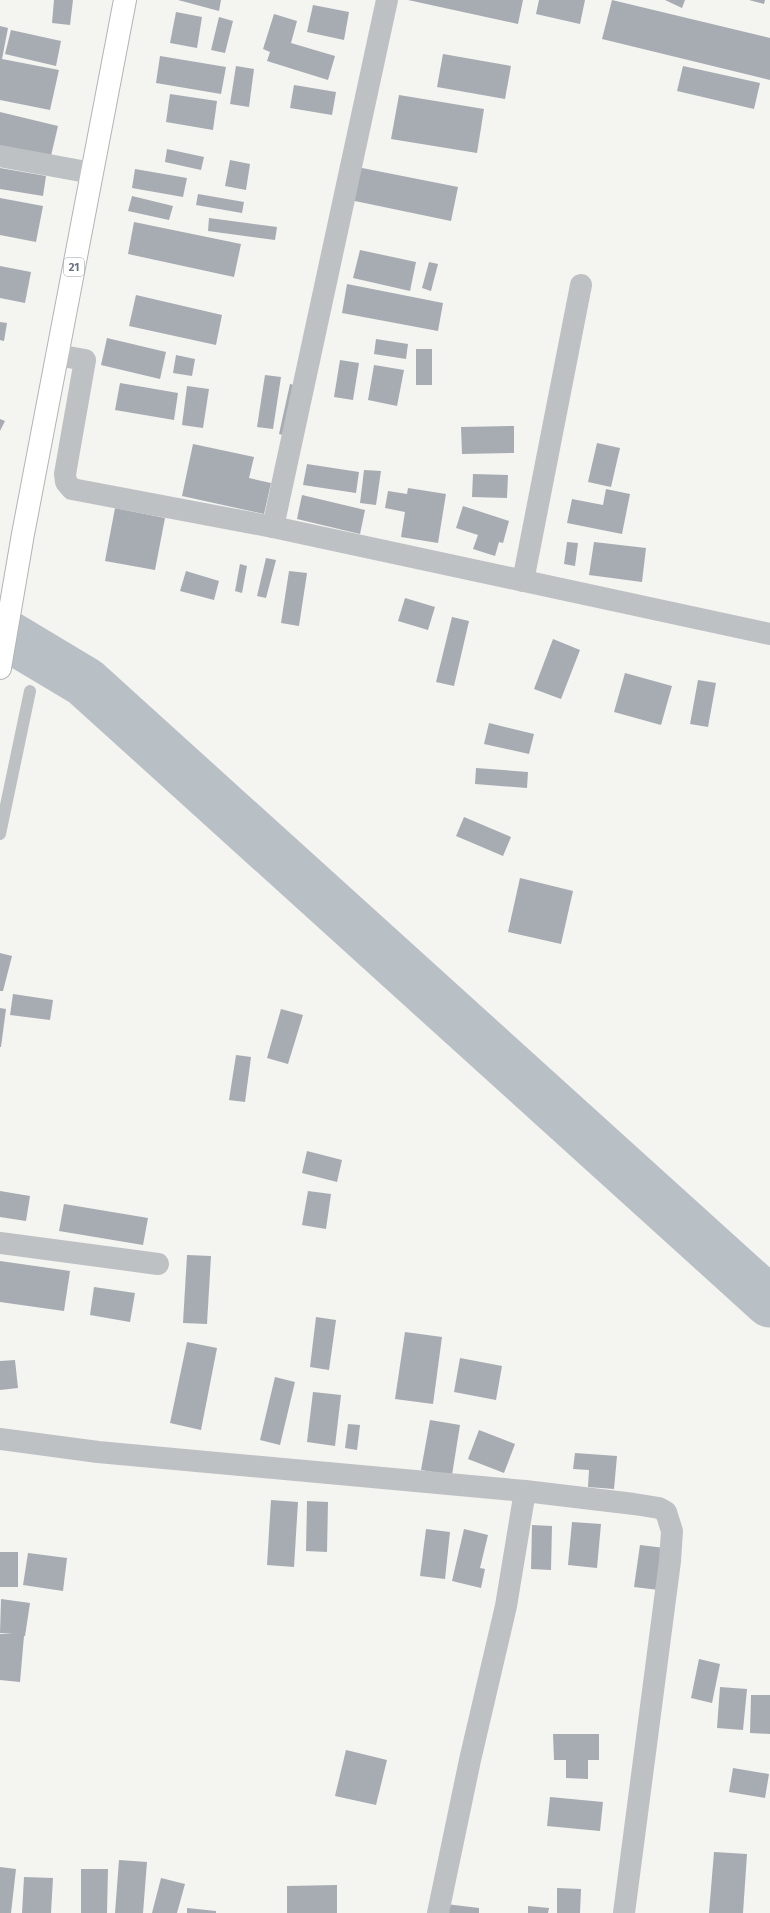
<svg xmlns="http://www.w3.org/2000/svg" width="770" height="1913" font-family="'Fira Sans',sans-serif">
	<rect width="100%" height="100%" fill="#f4f4f1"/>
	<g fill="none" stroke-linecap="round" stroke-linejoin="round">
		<path stroke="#b9c0c5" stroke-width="51" d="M0,631L85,682L770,1302"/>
	</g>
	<g fill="#a7acb2">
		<path d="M54,0H73L70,25L52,23Z"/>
		<path d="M178,0H221L219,11Z"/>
		<path d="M408,0H523L518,24Z"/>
		<path d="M539,0H585L580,24L536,14Z"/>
		<path d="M612,0L770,38V80L602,39Z"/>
		<path d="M665,0H685L682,8Z"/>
		<path d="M749,0H765L764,4Z"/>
		<path d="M313,5L349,12L344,40L307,32Z"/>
		<path d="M176,12L202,17L197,48L170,43Z"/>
		<path d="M274,14L297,21L291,43L335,56L328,80L267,61L270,52L263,49Z"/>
		<path d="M219,17L233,21L225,53L211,50Z"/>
		<path d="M0,26L8,28L2,59L59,70L50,110L0,100Z"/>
		<path d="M11,30L61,41L56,66L5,54Z"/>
		<path d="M443,54L511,66L505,99L437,87Z"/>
		<path d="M160,56L226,67L221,94L156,83Z"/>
		<path d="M236,66L254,69L249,107L230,104Z"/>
		<path d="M683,66L760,83L754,109L677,91Z"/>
		<path d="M294,85L336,92L332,115L290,108Z"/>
		<path d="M170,94L217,101L213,130L166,122Z"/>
		<path d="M399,95L484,109L477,153L391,139Z"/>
		<path d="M0,112L58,126L50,160L0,148Z"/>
		<path d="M167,149L204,157L201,170L165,162Z"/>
		<path d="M230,160L250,164L246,190L225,186Z"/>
		<path d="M357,167L458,187L451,221L350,200Z"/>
		<path d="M0,168L46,176L43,196L0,189Z"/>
		<path d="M135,169L187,178L183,197L132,188Z"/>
		<path d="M198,194L244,202L242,213L196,205Z"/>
		<path d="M132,196L173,206L169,220L128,211Z"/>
		<path d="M0,198L43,206L36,242L0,235Z"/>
		<path d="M209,218L277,227L275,240L208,231Z"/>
		<path d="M134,222L241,244L234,277L128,254Z"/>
		<path d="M360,250L416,262L410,291L353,278Z"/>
		<path d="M429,262L438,264L431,291L422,288Z"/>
		<path d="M0,266L31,272L25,303L0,298Z"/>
		<path d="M347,284L443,303L438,331L342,313Z"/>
		<path d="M136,295L222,315L216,345L129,326Z"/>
		<path d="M0,322L7,323L4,341L0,340Z"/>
		<path d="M107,338L166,352L160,379L101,365Z"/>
		<path d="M376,339L408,344L406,359L374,354Z"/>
		<rect x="416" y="349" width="16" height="36"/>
		<path d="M176,355L195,359L192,376L173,373Z"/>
		<path d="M340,360L359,363L353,400L334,397Z"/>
		<path d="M374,365L404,370L397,406L368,400Z"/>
		<path d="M265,375L281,377L273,429L257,427Z"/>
		<path d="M120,383L178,393L174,420L115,410Z"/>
		<path d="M290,384L298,386L286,436L279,434Z"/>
		<path d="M187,386L209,389L203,428L182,425Z"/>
		<path d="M0,419L5,421L0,431Z"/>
		<path d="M514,426V453L462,454L461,427Z"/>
		<path d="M597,443L620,448L611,487L588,482Z"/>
		<path d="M193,444L254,457L249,478L271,483L264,514L182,496Z"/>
		<path d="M307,464L359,472L356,493L303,485Z"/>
		<path d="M364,470L381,471L376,505L360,503Z"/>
		<path d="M473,474L508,475L507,498L472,497Z"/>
		<path d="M408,488L446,494L438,543L401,537L405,512L385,508L388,491L407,494Z"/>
		<path d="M606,489L630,494L622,534L567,523L572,499L603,505Z"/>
		<path d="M302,495L365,510L360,534L297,519Z"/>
		<path d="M463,506L509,521L503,543L499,542L495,556L473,549L478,535L456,528Z"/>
		<path d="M115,508L165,518L155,570L105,561Z"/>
		<path d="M567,542L578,543L575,566L564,564Z"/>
		<path d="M594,542L646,548L642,582L589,575Z"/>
		<path d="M266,558L276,560L266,598L257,596Z"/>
		<path d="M240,564L247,566L242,593L235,591Z"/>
		<path d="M186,571L219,581L214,600L180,591Z"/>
		<path d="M289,571L307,573L299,626L281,623Z"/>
		<path d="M405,598L435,607L428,630L398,621Z"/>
		<path d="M452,617L469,621L454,686L436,682Z"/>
		<path d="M553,639L580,650L561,699L534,689Z"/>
		<path d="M625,673L672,686L661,725L614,712Z"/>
		<path d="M698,680L716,683L708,727L690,724Z"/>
		<path d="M489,723L534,734L529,754L484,744Z"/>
		<path d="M476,768L528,772L527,788L475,784Z"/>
		<path d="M464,817L511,837L503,856L456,836Z"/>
		<path d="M520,878L573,891L561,944L508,932Z"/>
		<path d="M0,953L12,956L3,991H0Z"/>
		<path d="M13,994L53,1000L50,1020L10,1015Z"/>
		<path d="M0,1008L6,1009L1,1047H0Z"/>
		<path d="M281,1009L303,1015L288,1064L267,1058Z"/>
		<path d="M236,1055L251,1057L245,1102L229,1100Z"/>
		<path d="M307,1151L342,1160L337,1182L302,1173Z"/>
		<path d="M0,1191L30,1196L26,1221L0,1217Z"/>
		<path d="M308,1191L331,1194L326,1229L302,1225Z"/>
		<path d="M64,1204L148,1218L143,1245L59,1231Z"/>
		<path d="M187,1255L211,1256L207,1324L183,1323Z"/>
		<path d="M0,1261L70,1271L64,1311L0,1302Z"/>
		<path d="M94,1287L135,1293L130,1322L90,1315Z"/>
		<path d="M316,1317L336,1320L329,1370L310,1367Z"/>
		<path d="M405,1332L442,1337L433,1404L395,1399Z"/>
		<path d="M187,1342L217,1348L201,1430L170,1423Z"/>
		<path d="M460,1358L502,1366L496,1400L454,1392Z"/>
		<path d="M15,1360L18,1388L0,1390V1361Z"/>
		<path d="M275,1377L295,1382L280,1445L260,1440Z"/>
		<path d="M313,1392L341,1395L335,1446L307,1442Z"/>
		<path d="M430,1420L460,1425L452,1475L421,1470Z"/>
		<path d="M348,1424L360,1425L357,1450L345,1448Z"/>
		<path d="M479,1430L515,1444L504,1473L468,1459Z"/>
		<path d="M575,1453L617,1456L614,1489L588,1487L589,1470L573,1469Z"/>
		<path d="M271,1500L298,1502L294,1567L267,1565Z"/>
		<path d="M307,1501L328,1502L327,1552L306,1551Z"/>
		<path d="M572,1522L601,1524L597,1568L568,1565Z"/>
		<path d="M532,1525L552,1526L551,1570L531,1569Z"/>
		<path d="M426,1529L450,1532L445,1579L420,1576Z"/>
		<path d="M464,1529L488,1535L480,1568L485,1569L481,1588L452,1581Z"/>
		<path d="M640,1545L665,1548L659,1590L634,1587Z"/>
		<rect x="0" y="1552" width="18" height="35"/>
		<path d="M28,1553L67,1558L63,1591L23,1585Z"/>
		<path d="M1,1599L30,1603L25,1636H24L20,1682L0,1680V1634H13L0,1633Z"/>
		<path d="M699,1659L720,1664L712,1703L691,1698Z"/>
		<path d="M720,1687L747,1689L743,1730L717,1728Z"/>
		<path d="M751,1695H770V1734L750,1733Z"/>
		<path d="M553,1734H599V1760H588V1779L566,1778V1760H554Z"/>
		<path d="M346,1750L387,1760L376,1805L335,1796Z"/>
		<path d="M733,1768L769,1774L765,1798L729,1792Z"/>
		<path d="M550,1797L603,1802L600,1831L547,1826Z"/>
		<path d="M714,1852L747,1854L743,1913H709Z"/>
		<path d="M119,1860L147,1862L143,1913H115Z"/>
		<path d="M0,1867L16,1869L11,1913H0Z"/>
		<path d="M81,1869H108L107,1913H81Z"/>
		<path d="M24,1877L53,1878L51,1913H22Z"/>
		<path d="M161,1878L185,1884L177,1913H152Z"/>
		<path d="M337,1885V1913H287V1886Z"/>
		<path d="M557,1888L581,1889L580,1913H557Z"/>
		<path d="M446,1904L479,1908V1913H445Z"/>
		<path d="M528,1906L549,1908L548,1913H528Z"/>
		<path d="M187,1908L216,1911V1913H187Z"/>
	</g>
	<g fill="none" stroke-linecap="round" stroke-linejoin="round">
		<defs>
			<path id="highway" d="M0,668L23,534L125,0"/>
		</defs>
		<use href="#highway" stroke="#b1b4b7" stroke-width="24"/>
		<path stroke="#bec1c4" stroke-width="12" d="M0,834L30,691"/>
		<g stroke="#bec1c4" stroke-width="22">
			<path d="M0,156L92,173"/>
			<path d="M57,355L85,360L65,474L66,482L72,489L273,527L770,634"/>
			<path d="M273,527L387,0"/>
			<path d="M523,581L581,285"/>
			<path d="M0,1243L158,1264"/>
			<path d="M0,1439L98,1452L525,1491L634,1504L659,1508L666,1512L672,1531L670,1561L624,1913"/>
			<path d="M438,1913L470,1760L506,1606L525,1491"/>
		</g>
		<use href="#highway" stroke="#fff" stroke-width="22"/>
	</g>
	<g text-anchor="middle" stroke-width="4" stroke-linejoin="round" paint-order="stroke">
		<rect fill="#fff" stroke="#959ba5" stroke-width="1" x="64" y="258" width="20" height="18" rx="3"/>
		<g font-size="11" font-weight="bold" fill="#67707e">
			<text x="74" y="271">21</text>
		</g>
	</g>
</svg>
